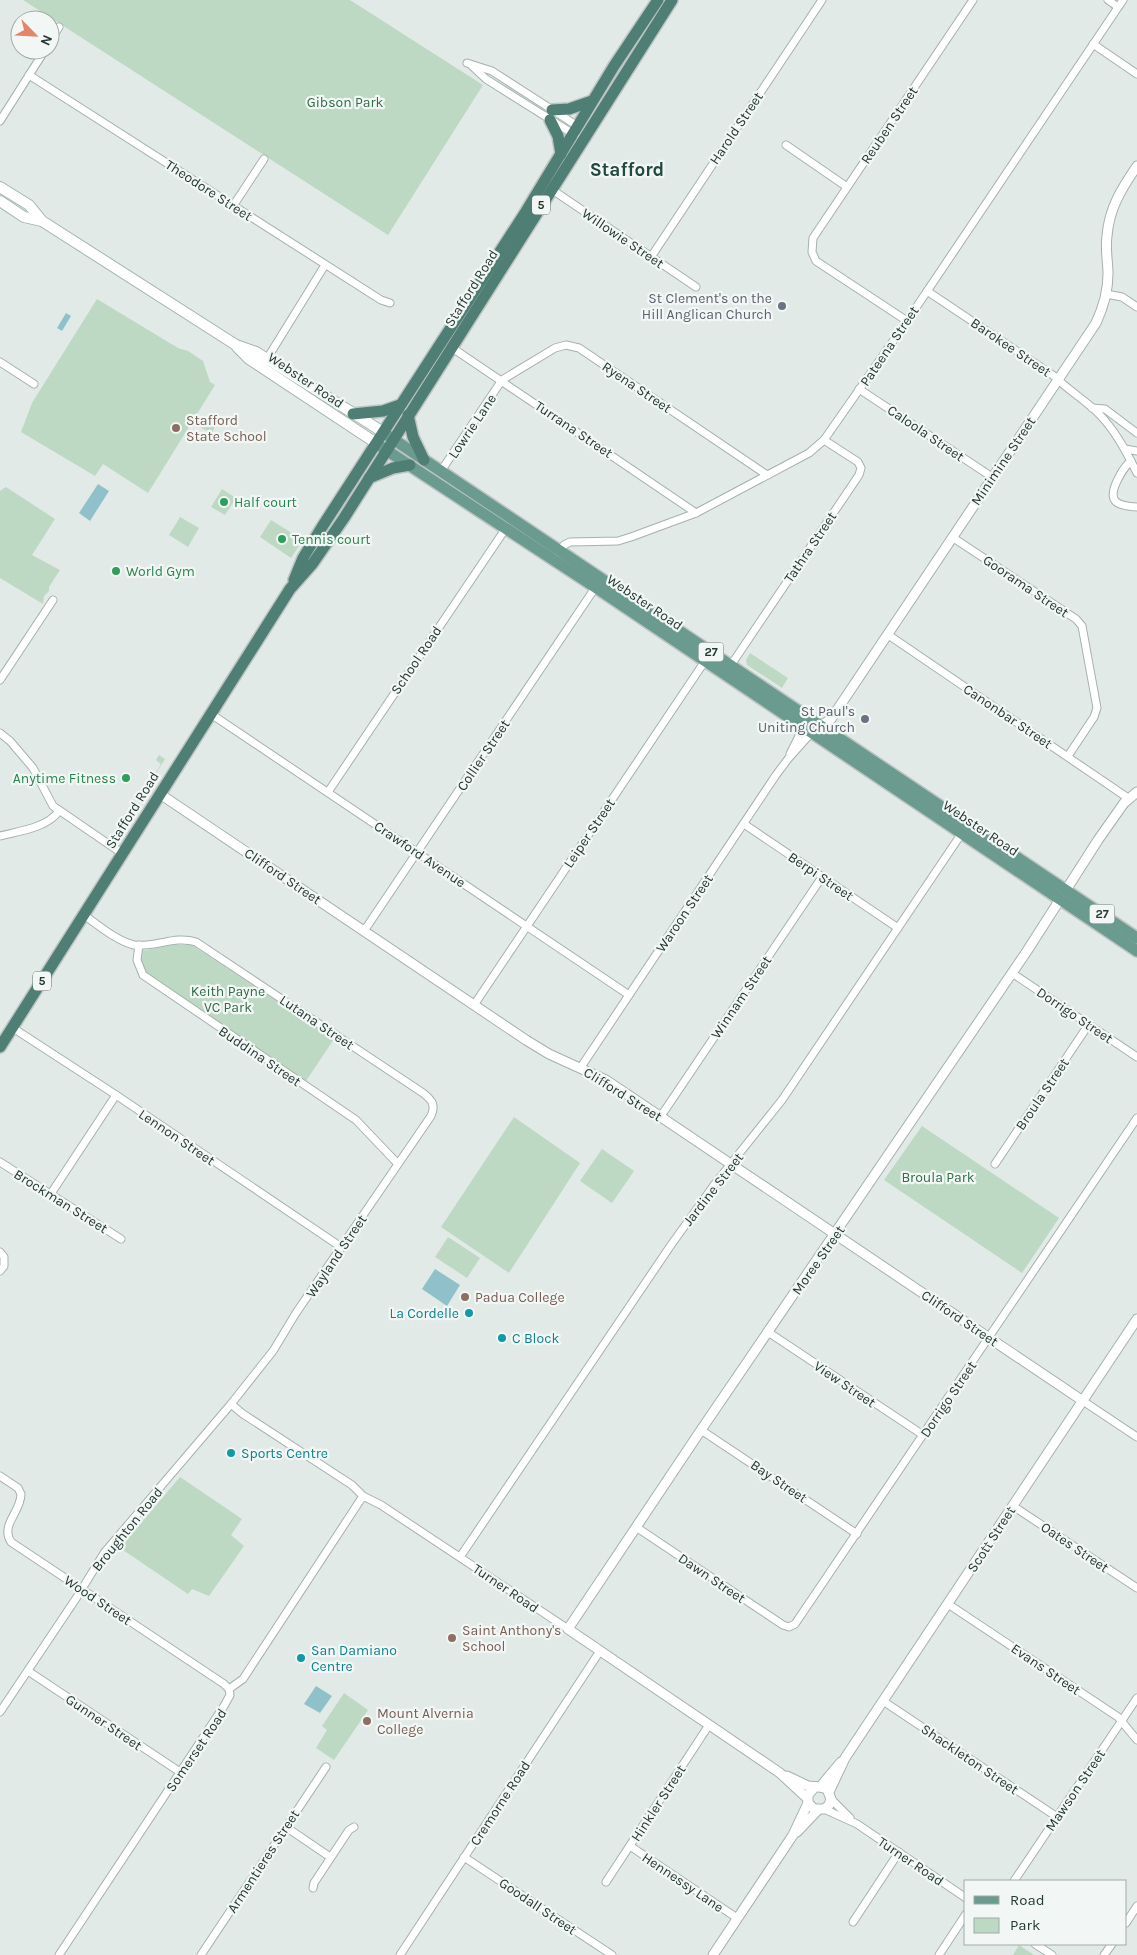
<svg xmlns="http://www.w3.org/2000/svg" width="1137" height="1955" font-family="Karla,sans-serif">
	<rect width="100%" height="100%" fill="#e2eae7"/>
	<g fill="#bdd9c4">
		<path d="M23,0H350L483,85L388,235Z"/>
		<path d="M97,299L178,348L188,351L203,361L210,382L215,385L148,493L103,464L95,476L21,432L32,403Z"/>
		<path d="M208,416L218,420L212,433L201,428Z"/>
		<path d="M6,487L55,519L32,555L60,570L49,587V591L44,596L43,604L0,578V491Z"/>
		<path d="M222,489L236,498L225,515L211,507Z"/>
		<path d="M180,517L199,528L188,547L169,535Z"/>
		<path d="M271,520L303,540L291,558L260,537Z"/>
		<path d="M750,653L788,678L782,688L747,665L746,660Z"/>
		<path d="M159,755L165,759L139,801L161,764L156,760Z"/>
		<path d="M173,945H192L334,1039L306,1081L146,975L140,964L141,951Z"/>
		<path d="M514,1117L580,1163L509,1273L441,1227Z"/>
		<path d="M922,1126L1059,1218L1022,1273L884,1180Z"/>
		<path d="M602,1149L634,1171L612,1203L580,1181Z"/>
		<path d="M448,1237L480,1258L467,1278L435,1257Z"/>
		<path d="M180,1477L242,1519L231,1535L244,1546L209,1596L192,1589L188,1594L120,1548Z"/>
		<path d="M344,1693L368,1710L334,1760L316,1748L327,1730L322,1726Z"/>
		<path d="M1019,1945L1034,1955H1013Z"/>
	</g>
	<g fill="#90c1ca">
		<path d="M66,313L71,316L62,331L57,328Z"/>
		<path d="M98,484L109,491L90,521L79,513Z"/>
		<path d="M435,1269L460,1285L447,1306L422,1289Z"/>
		<path d="M316,1686L332,1696L320,1713L304,1704Z"/>
	</g>
	<g fill="none" stroke-linecap="round" stroke-linejoin="round">
		<defs>
			<g id="minor">
				<path d="M1108,0L1118,7"/>
				<path d="M50,41L59,27"/>
				<path d="M1093,44L1137,74"/>
				<path d="M467,63L492,71L579,127"/>
				<path d="M472,66L486,79L575,135"/>
				<path d="M29,75L381,300L390,303"/>
				<path d="M0,121L45,50"/>
				<path d="M786,145L847,187"/>
				<path d="M551,189L696,287"/>
				<path d="M233,206L264,159"/>
				<path d="M651,257L822,0"/>
				<path d="M927,291L1054,376C1067,389 1082,398 1096,411C1114,428 1126,451 1137,473"/>
				<path d="M1106,294L1122,297L1137,307"/>
				<path d="M907,321L816,261L812,252L813,238L973,0"/>
				<path d="M451,347L696,513"/>
				<path d="M0,362L34,384"/>
				<path d="M265,362L325,265"/>
				<path d="M859,389L992,477"/>
				<path d="M1092,408L1105,409L1137,433"/>
				<path d="M1125,449L1137,451"/>
				<path d="M1131,461C1124,467 1121,473 1117,481C1107,502 1117,506 1137,507"/>
				<path d="M441,471L502,380L555,348L566,345L579,348L767,475"/>
				<path d="M952,537L1076,619L1082,626L1097,708L1094,717L1068,756"/>
				<path d="M558,554L564,545L570,542L618,541L631,537L696,513L809,453L824,440L907,321L1123,0"/>
				<path d="M887,634L1128,798"/>
				<path d="M731,665L859,475L861,468L858,462L824,440"/>
				<path d="M0,680L53,600"/>
				<path d="M211,714L629,995"/>
				<path d="M0,733L10,741L33,768L53,806L123,854"/>
				<path d="M790,754L799,736V724"/>
				<path d="M328,792L506,528"/>
				<path d="M744,824L898,928"/>
				<path d="M0,836C19,831 47,828 59,811"/>
				<path d="M364,931L597,585"/>
				<path d="M139,945L137,960L143,975L356,1120L398,1164"/>
				<path d="M1012,973L1137,1057"/>
				<path d="M474,1005L705,661"/>
				<path d="M13,1028L116,1095L341,1247"/>
				<path d="M581,1067L776,775L788,759L812,732"/>
				<path d="M661,1116L822,877"/>
				<path d="M0,1162L121,1239"/>
				<path d="M995,1164L1089,1024"/>
				<path d="M50,1195L116,1095"/>
				<path d="M0,1252L4,1257V1266L0,1271"/>
				<path d="M768,1332L923,1435"/>
				<path d="M1083,1401L1137,1437"/>
				<path d="M231,1404L243,1414L352,1485L363,1496L381,1505L568,1629"/>
				<path d="M701,1430L857,1534"/>
				<path d="M0,1476L18,1488L21,1494C21,1512 0,1525 11,1542L224,1684L229,1689"/>
				<path d="M1013,1506L1137,1588"/>
				<path d="M636,1527L783,1625L789,1627L795,1624L1137,1118"/>
				<path d="M460,1557L671,1245L714,1185L782,1100L964,830"/>
				<path d="M948,1604L1118,1717L1137,1740"/>
				<path d="M28,1671L180,1772"/>
				<path d="M229,1689L243,1679L363,1496"/>
				<path d="M883,1701L1057,1817"/>
				<path d="M0,1712L77,1597L104,1553L231,1404L273,1351L296,1313L431,1116C436,1105 432,1100 423,1093L196,942C175,935 155,948 134,945C117,941 98,925 84,915"/>
				<path d="M831,1799L850,1818"/>
				<path d="M824,1809L857,1824L966,1898"/>
				<path d="M286,1827L330,1857"/>
				<path d="M630,1846L737,1918"/>
				<path d="M464,1857L612,1955"/>
				<path d="M1014,1881L1137,1698"/>
				<path d="M606,1882L709,1725"/>
				<path d="M313,1888L314,1883L349,1830L354,1827"/>
				<path d="M853,1922L899,1852"/>
				<path d="M1126,1923L1137,1906"/>
				<path d="M1035,1944L1052,1955"/>
				<path d="M59,1955L224,1706L230,1695L229,1689"/>
				<path d="M201,1955L326,1767"/>
				<path d="M400,1955L600,1651"/>
				<path d="M939,1955L966,1914"/>
				<path d="M1104,1955L1112,1944"/>
			</g>
			<g id="tertiary">
				<path d="M816,729L831,719L1096,323C1103,308 1108,291 1108,274C1108,261 1105,249 1107,236C1109,208 1122,188 1137,166"/>
				<path d="M160,794L526,1040L549,1054L606,1080L1083,1401"/>
				<path d="M787,1776L808,1786L820,1787L827,1789L831,1799L829,1805L824,1809H814L808,1803V1795L814,1788"/>
				<path d="M820,1787L841,1762"/>
				<path d="M829,1792L845,1758L1137,1319"/>
				<path d="M807,1798L780,1773L568,1629L701,1430L1027,951L1098,840L1124,803L1137,792"/>
				<path d="M797,1832L818,1810"/>
				<path d="M713,1955L793,1835L808,1803"/>
			</g>
			<g id="secondary">
				<path d="M0,187L29,205L42,221L236,345L256,352L383,432"/>
				<path d="M0,201L24,217L42,221"/>
				<path d="M237,347L249,359L376,443"/>
			</g>
			<g id="primary">
				<path d="M387,435L1137,938"/>
				<path d="M380,446L595,587L1137,951"/>
			</g>
			<g id="trunk">
				<path d="M552,110L569,109L592,101"/>
				<path d="M550,120L558,136L561,154"/>
				<path d="M353,414L383,411L400,405"/>
				<path d="M408,415L413,437L424,460"/>
				<path d="M369,478L393,468L410,465"/>
				<path d="M294,580L303,558L322,527L525,213L614,66L658,0"/>
				<path d="M0,1047L290,589L313,563L344,518L672,0"/>
			</g>
		</defs>
		<use href="#minor" stroke="#a5b1ad" stroke-width="9"/>
		<use href="#tertiary" stroke="#a5b1ad" stroke-width="11"/>
		<use href="#secondary" stroke="#a2b5ae" stroke-width="12"/>
		<use href="#primary" stroke="#bdc4c2" stroke-width="14"/>
		<use href="#trunk" stroke="#bdc4c2" stroke-width="14"/>
		<use href="#minor" stroke="#fff" stroke-width="7"/>
		<use href="#tertiary" stroke="#fff" stroke-width="9"/>
		<use href="#secondary" stroke="#fff" stroke-width="10"/>
		<use href="#primary" stroke="#6b9b8f" stroke-width="11"/>
		<use href="#trunk" stroke="#4f7e74" stroke-width="11"/>
	</g>
	<g fill="#6b7280" stroke="#f2f7f5" stroke-width="2">
		<circle cx="782" cy="306" r="5"/>
		<circle cx="865" cy="719" r="5"/>
	</g>
	<g fill="#8d6e63" stroke="#f2f7f5" stroke-width="2">
		<circle cx="176" cy="428" r="5"/>
		<circle cx="465" cy="1297" r="5"/>
		<circle cx="452" cy="1638" r="5"/>
		<circle cx="367" cy="1721" r="5"/>
	</g>
	<g fill="#2e9e5b" stroke="#f2f7f5" stroke-width="2">
		<circle cx="224" cy="502" r="5"/>
		<circle cx="282" cy="539" r="5"/>
		<circle cx="116" cy="571" r="5"/>
		<circle cx="126" cy="778" r="5"/>
	</g>
	<g fill="#0f9aa8" stroke="#f2f7f5" stroke-width="2">
		<circle cx="469" cy="1313" r="5"/>
		<circle cx="502" cy="1338" r="5"/>
		<circle cx="231" cy="1453" r="5"/>
		<circle cx="301" cy="1658" r="5"/>
	</g>
	<g text-anchor="middle" stroke-width="4.5" stroke-linejoin="round" paint-order="stroke">
		<g fill="#f2f7f5" stroke="#62726d" stroke-width="1">
			<rect x="532" y="195.5" width="18" height="19" rx="4"/>
			<rect x="698.5" y="642.5" width="25" height="19" rx="4"/>
			<rect x="1089.5" y="904.5" width="25" height="19" rx="4"/>
			<rect x="33" y="971.5" width="18" height="19" rx="4"/>
		</g>
		<g font-size="12" font-weight="bold" fill="#243933">
			<text x="541" y="209">5</text>
			<text x="711" y="656">27</text>
			<text x="1102" y="918">27</text>
			<text x="42" y="985">5</text>
		</g>
		<g font-size="14" fill="#326c48" stroke="#f2f7f5">
			<text x="345" y="107">Gibson Park</text>
			<text x="228" y="996">Keith Payne<tspan x="228" dy="16">VC Park</tspan></text>
			<text x="938" y="1182">Broula Park</text>
		</g>
		<g font-size="14" fill="#243933" stroke="#f2f7f5">
			<text transform="translate(889 125) rotate(-56)" y="5">Reuben Street</text>
			<text transform="translate(736 128) rotate(-56)" y="5">Harold Street</text>
			<text transform="translate(209 190) rotate(33)" y="5">Theodore Street</text>
			<text transform="translate(623 238) rotate(34)" y="5">Willowie Street</text>
			<text transform="translate(471 288) rotate(-58)" y="5">Stafford Road</text>
			<text transform="translate(889 346) rotate(-56)" y="5">Pateena Street</text>
			<text transform="translate(1011 347) rotate(34)" y="5">Barokee Street</text>
			<text transform="translate(306 380) rotate(34)" y="5">Webster Road</text>
			<text transform="translate(637 387) rotate(34)" y="5">Ryena Street</text>
			<text transform="translate(472 426) rotate(-56)" y="5">Lowrie Lane</text>
			<text transform="translate(574 429) rotate(34)" y="5">Turrana Street</text>
			<text transform="translate(926 433) rotate(34)" y="5">Caloola Street</text>
			<text transform="translate(1003 461) rotate(-56)" y="5">Minimine Street</text>
			<text transform="translate(810 547) rotate(-56)" y="5">Tathra Street</text>
			<text transform="translate(1026 586) rotate(34)" y="5">Goorama Street</text>
			<text transform="translate(645 602) rotate(34)" y="5">Webster Road</text>
			<text transform="translate(416 660) rotate(-56)" y="5">School Road</text>
			<text transform="translate(1008 716) rotate(34)" y="5">Canonbar Street</text>
			<text transform="translate(483 755) rotate(-56)" y="5">Collier Street</text>
			<text transform="translate(132 810) rotate(-58)" y="5">Stafford Road</text>
			<text transform="translate(981 828) rotate(34)" y="5">Webster Road</text>
			<text transform="translate(589 833) rotate(-56)" y="5">Leiper Street</text>
			<text transform="translate(420 854) rotate(34)" y="5">Crawford Avenue</text>
			<text transform="translate(283 876) rotate(34)" y="5">Clifford Street</text>
			<text transform="translate(821 876) rotate(34)" y="5">Berpi Street</text>
			<text transform="translate(684 913) rotate(-56)" y="5">Waroon Street</text>
			<text transform="translate(741 997) rotate(-56)" y="5">Winnam Street</text>
			<text transform="translate(1075 1015) rotate(34)" y="5">Dorrigo Street</text>
			<text transform="translate(317 1022) rotate(34)" y="5">Lutana Street</text>
			<text transform="translate(260 1056) rotate(34)" y="5">Buddina Street</text>
			<text transform="translate(623 1094) rotate(32)" y="5">Clifford Street</text>
			<text transform="translate(1042 1094) rotate(-56)" y="5">Broula Street</text>
			<text transform="translate(177 1137) rotate(34)" y="5">Lennon Street</text>
			<text transform="translate(713 1189) rotate(-52)" y="5">Jardine Street</text>
			<text transform="translate(61 1201) rotate(32)" y="5">Brockman Street</text>
			<text transform="translate(336 1256) rotate(-56)" y="5">Wayland Street</text>
			<text transform="translate(818 1260) rotate(-55)" y="5">Moree Street</text>
			<text transform="translate(960 1318) rotate(34)" y="5">Clifford Street</text>
			<text transform="translate(845 1384) rotate(34)" y="5">View Street</text>
			<text transform="translate(948 1399) rotate(-56)" y="5">Dorrigo Street</text>
			<text transform="translate(779 1481) rotate(34)" y="5">Bay Street</text>
			<text transform="translate(127 1529) rotate(-51)" y="5">Broughton Road</text>
			<text transform="translate(991 1539) rotate(-57)" y="5">Scott Street</text>
			<text transform="translate(1075 1547) rotate(34)" y="5">Oates Street</text>
			<text transform="translate(712 1578) rotate(34)" y="5">Dawn Street</text>
			<text transform="translate(506 1588) rotate(34)" y="5">Turner Road</text>
			<text transform="translate(98 1600) rotate(34)" y="5">Wood Street</text>
			<text transform="translate(1046 1669) rotate(34)" y="5">Evans Street</text>
			<text transform="translate(104 1722) rotate(34)" y="5">Gunner Street</text>
			<text transform="translate(196 1750) rotate(-56)" y="5">Somerset Road</text>
			<text transform="translate(970 1759) rotate(34)" y="5">Shackleton Street</text>
			<text transform="translate(1075 1790) rotate(-56)" y="5">Mawson Street</text>
			<text transform="translate(500 1803) rotate(-57)" y="5">Cremorne Road</text>
			<text transform="translate(658 1803) rotate(-57)" y="5">Hinkler Street</text>
			<text transform="translate(263 1861) rotate(-57)" y="5">Armentieres Street</text>
			<text transform="translate(911 1861) rotate(34)" y="5">Turner Road</text>
			<text transform="translate(683 1882) rotate(34)" y="5">Hennessy Lane</text>
			<text transform="translate(538 1906) rotate(34)" y="5">Goodall Street</text>
		</g>
		<g font-size="14" fill="#5b616d" stroke="#f2f7f5" text-anchor="end">
			<text x="772" y="303">St Clement's on the<tspan x="772" dy="16">Hill Anglican Church</tspan></text>
			<text x="855" y="716">St Paul's<tspan x="855" dy="16">Uniting Church</tspan></text>
		</g>
		<g font-size="14" fill="#785e54" stroke="#f2f7f5" text-anchor="start">
			<text x="186" y="425">Stafford<tspan x="186" dy="16">State School</tspan></text>
			<text x="475" y="1302">Padua College</text>
			<text x="462" y="1635">Saint Anthony's<tspan x="462" dy="16">School</tspan></text>
			<text x="377" y="1718">Mount Alvernia<tspan x="377" dy="16">College</tspan></text>
		</g>
		<g font-size="14" fill="#27864d" stroke="#f2f7f5" text-anchor="start">
			<text x="234" y="507">Half court</text>
			<text x="292" y="544">Tennis court</text>
			<text x="126" y="576">World Gym</text>
			<text x="116" y="783" text-anchor="end">Anytime Fitness</text>
		</g>
		<g font-size="14" fill="#0d838f" stroke="#f2f7f5" text-anchor="start">
			<text x="459" y="1318" text-anchor="end">La Cordelle</text>
			<text x="512" y="1343">C Block</text>
			<text x="241" y="1458">Sports Centre</text>
			<text x="311" y="1655">San Damiano<tspan x="311" dy="16">Centre</tspan></text>
		</g>
		<g font-size="19" font-weight="bold" fill="#224940" stroke="#f2f7f5">
			<text x="627" y="176">Stafford</text>
		</g>
	</g>
	<rect x="964" y="1880" width="162" height="65" fill="#f2f7f5" stroke="#a0aba7"/>
	<rect x="974" y="1896" width="25" height="8" fill="#6b9b8f" stroke="#a0aba7"/>
	<text x="1010" y="1905" font-size="15" fill="#243933">Road</text>
	<rect x="974" y="1918" width="25" height="15" fill="#bdd9c4" stroke="#a0aba7"/>
	<text x="1010" y="1930" font-size="15" fill="#243933">Park</text>
	<g transform="translate(35 35) rotate(114)"><circle r="24" fill="#f2f7f5" stroke="#a0aba7"/>
	<path d="M0-4L9 19L0 12L-9 19Z" fill="#e38568"/>
	<text y="-8" font-size="14" font-weight="bold" text-anchor="middle" fill="#243933">N</text>
	</g>
</svg>
